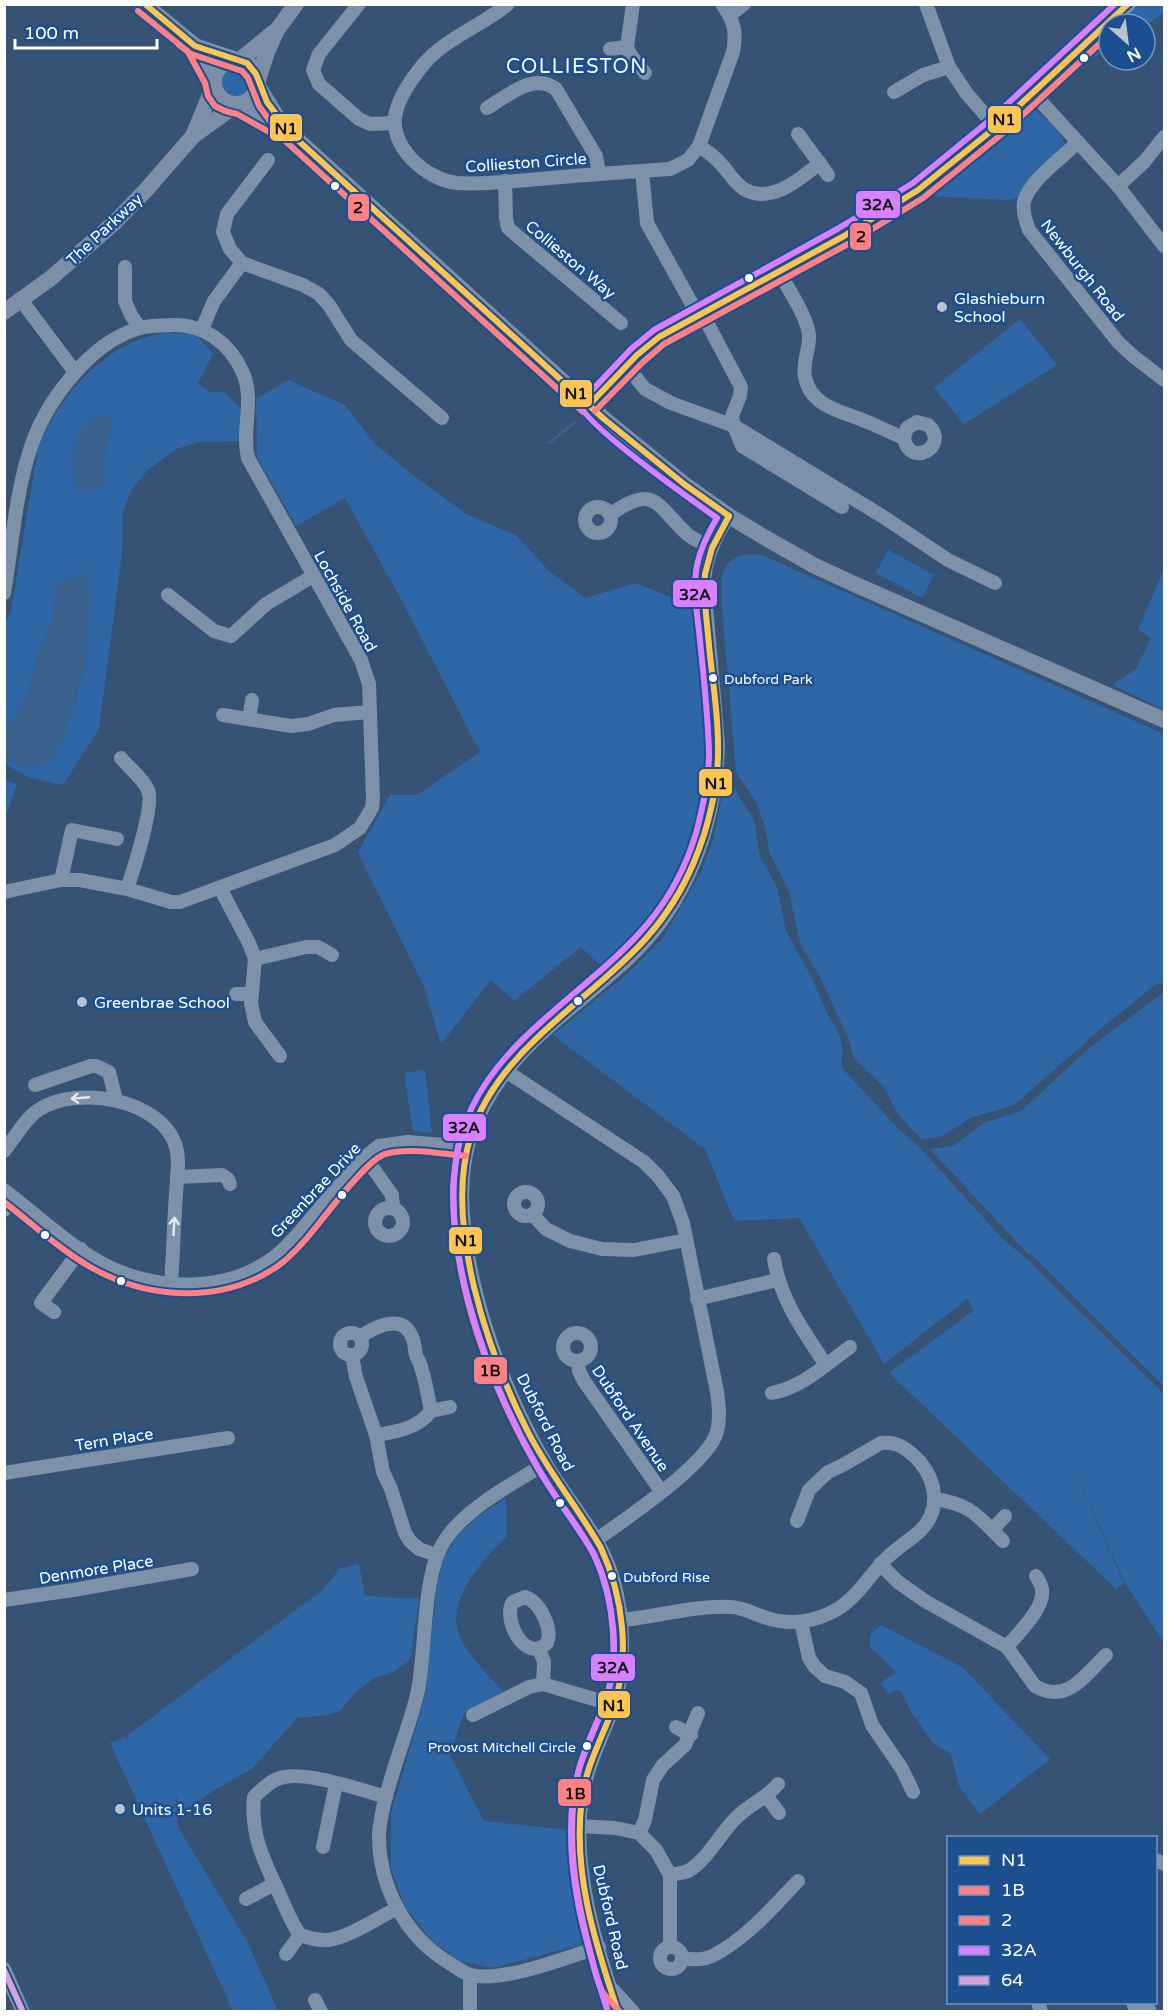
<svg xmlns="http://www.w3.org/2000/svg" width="1169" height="2016" font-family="'Varela Round',sans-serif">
	<rect width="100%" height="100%" fill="#365274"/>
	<g fill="#2f66a5" fill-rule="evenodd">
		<path d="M1137,5H1164V13L1145,26V24H1115Z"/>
		<path d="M1109,30V49L1070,70L1066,69Z"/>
		<circle cx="236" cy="82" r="15"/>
		<path d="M1030,109C1041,111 1064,135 1065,145L1033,175L1019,198L1008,200L928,196L974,161Z"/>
		<path d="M1020,319L1057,365L964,424L934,388Z"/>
		<path d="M165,333L197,335L213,354L198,383L210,392H224L241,409L239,441L200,442L176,449L148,470L131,490L123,513L122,553L99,729L63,785L30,778L5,764V756L8,761L75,702L84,669L88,627L56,586L53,622L38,655L29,693L5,735V623L11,611L38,448C59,396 106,341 165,333ZM112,415L104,457L102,485L76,491L74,453Z"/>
		<path d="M288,380L345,405L375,444L414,476L468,515L516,535L550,572L585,598L635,583L696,607C701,652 708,698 709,744C710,801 692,861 660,909C644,932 624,950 604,969L581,947L514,1001L491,980L441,1044L424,987L358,852L390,795H417L480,752L404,605L345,498L296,526L257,457L256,399Z"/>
		<path d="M888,550L934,575L922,598L876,573Z"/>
		<path d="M747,554L762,555L1164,734V983L1155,985L1104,1026L1014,1105L970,1118L943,1136L922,1140L896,1112L884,1087L854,1058L848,1038L819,975L800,944L789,891L770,854L765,827L757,804L736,772L721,598C721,575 721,560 747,554Z"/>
		<path d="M1164,568V710L1113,685L1136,669L1151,638L1138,630Z"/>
		<path d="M5,780L17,784L6,817L5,816Z"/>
		<path d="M725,781H731L741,800L754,819L760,856L777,887L786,931L812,978L825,1009L840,1036L843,1051L841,1067L897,1127L919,1147L1001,1237L1031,1263L1164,1394V1643L1125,1583L1058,1433L1124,1583L1116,1589L889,1373L974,1310L967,1299L884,1364L799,1218L734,1221L705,1149L553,1035L628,973L663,938L702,870L713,840Z"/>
		<path d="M1164,992V1386L1032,1255L1028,1254L930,1149L953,1146L984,1123L1021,1111L1088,1049Z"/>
		<path d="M425,1070L432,1133L413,1131L404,1073Z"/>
		<path d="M506,1498L507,1536C485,1557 451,1595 457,1627C460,1648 489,1676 503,1691L464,1713L450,1756L484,1821L568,1830L576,1897L587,1933L585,1939L580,1945L493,1968L460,1961L432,1941L405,1907L391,1868V1813L424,1700L437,1585L443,1559L458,1535L477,1517Z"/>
		<path d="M359,1564L365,1596L419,1599L411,1657L408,1662L392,1673L374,1678L355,1693L340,1711L328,1715L297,1718L252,1769L211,1792L193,1806L182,1809L174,1792L176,1797L178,1827L247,1941L278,2011H233L110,1743L125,1737L129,1741L127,1736L324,1589L340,1568Z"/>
		<path d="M881,1625L962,1667L1050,1759L980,1814L959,1786L951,1754L932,1742L911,1712L901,1691L896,1689L888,1694L880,1683L896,1672L870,1647V1635Z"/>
	</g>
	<g fill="#3b618d">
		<path d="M113,415L104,457L102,485L76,492L73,453L77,436L94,417Z"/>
		<path d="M84,572L91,592L84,669L65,734L49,763L29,768L8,761L5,756L4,735L29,693L38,655L53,622L56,585Z"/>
	</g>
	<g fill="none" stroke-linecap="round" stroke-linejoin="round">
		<path stroke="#3b618d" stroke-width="3" d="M549,443L575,422"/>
		<g stroke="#7d92a8" stroke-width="14">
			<path d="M359,4L319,54L313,70L319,84L359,119L370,124L394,123"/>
			<path d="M508,4C483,25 444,39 423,65C413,77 400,96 396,112C387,145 426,180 457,183C484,185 512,181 539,179C583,175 627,172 670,169L688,160L699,146L733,52C737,33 734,20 722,4"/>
			<path d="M633,4L627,47L630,54L645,73"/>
			<path d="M926,4L949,67L967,94L996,127"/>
			<path d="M730,15L744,4"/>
			<path d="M610,49L627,47"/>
			<path d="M894,92L923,75L949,67"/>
			<path d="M1033,93L1118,186L1164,246"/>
			<path d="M487,108C508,96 533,72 556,89L596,156L599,174"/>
			<path d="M798,134L828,175"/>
			<path d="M1078,142C1063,157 1029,181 1024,202C1022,211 1026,222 1029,230L1118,342L1133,356L1164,380"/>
			<path d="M699,146C707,151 715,157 721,164C729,172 734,183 744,189C771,205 800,179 820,163"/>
			<path d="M268,160L227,214L223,232L230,249L242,263L303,285L319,294L329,305L351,340L442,418"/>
			<path d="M642,171L647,223L698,315"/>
			<path d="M505,181L506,218L508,228L621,323"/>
			<path d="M1118,186L1144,162L1164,137"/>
			<path d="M125,267V301L131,315L140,328"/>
			<path d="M779,272C788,289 807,316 809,335C810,349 802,363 805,377C811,407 841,411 865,421C878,426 891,433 904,438C909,469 951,446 928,425L917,422L907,428L904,438"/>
			<path d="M21,300L75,372"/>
			<path d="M702,313L741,387L740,396L732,416L734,426L742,446L842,507"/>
			<path d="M202,329L214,301L242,263"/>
			<path d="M626,365L645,389L671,403L734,426L882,516L948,560L995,583"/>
			<path d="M589,405L637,355L659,337L844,236L918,190L996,127L1129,4"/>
			<circle cx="598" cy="520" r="13"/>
			<path d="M611,514C655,483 656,505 687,534C694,540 703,543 711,547"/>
			<path d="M4,593C12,547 15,498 29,453C43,405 89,342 140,328C150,325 162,326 172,325C204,324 230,343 243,373C255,401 241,430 248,458L361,660L369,684L373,799L372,808L360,828L335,845L180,902H171L127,889L80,880H61L4,892"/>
			<path d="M168,595L214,631L231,636L266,604L313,576"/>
			<path d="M223,715L291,726L308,724L334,715L370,712"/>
			<path d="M249,719L252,700"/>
			<path d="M121,758C129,768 143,778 148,790C155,804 133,871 127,889"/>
			<path d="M61,880L72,830L117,839"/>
			<path d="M220,888L249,943L255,959L251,1003L255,1022L280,1056"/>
			<path d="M255,959L306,947H318L332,955"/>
			<path d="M236,994H252"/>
			<path d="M506,1071L644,1162L658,1176L673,1196L683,1223L717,1392C719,1406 721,1423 715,1437C701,1468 626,1519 596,1540"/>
			<path d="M35,1085L91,1066H96L109,1072L116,1100"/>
			<path d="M4,1151C15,1138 25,1118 40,1109C78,1085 162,1099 176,1147C180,1160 177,1178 176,1193C174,1223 173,1254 171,1285"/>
			<path d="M365,1157L392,1195L393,1208"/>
			<path d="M177,1177L222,1175L228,1179L230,1184"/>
			<path d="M4,1190C37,1215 71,1248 107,1266C158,1291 226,1293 273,1258C288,1247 301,1231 313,1216C330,1196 347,1176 365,1157L379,1146L408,1142L467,1147"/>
			<circle cx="526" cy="1204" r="12"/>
			<circle cx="389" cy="1222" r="14"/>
			<path d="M4,1210L14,1198"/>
			<path d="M533,1215L546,1229L570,1241L602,1249L634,1250L686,1240"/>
			<path d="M774,1259C780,1299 804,1332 826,1365"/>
			<path d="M697,1299L777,1280"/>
			<path d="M54,1312L41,1303L81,1249"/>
			<circle cx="351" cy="1344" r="11"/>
			<circle cx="577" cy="1347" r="14"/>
			<path d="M360,1337C373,1328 399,1314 410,1333C415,1340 414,1347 416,1355C417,1358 419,1361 420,1364C425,1378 428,1396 431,1411"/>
			<path d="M352,1355L356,1377L376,1435L383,1472L391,1489L405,1533L410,1541L419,1549L436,1555"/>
			<path d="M578,1362L579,1371L584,1381L661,1491"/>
			<path d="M772,1393C803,1387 825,1365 850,1347"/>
			<path d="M376,1435C396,1432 419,1428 431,1411L450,1407"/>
			<path d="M545,1464C512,1484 466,1508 445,1540C421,1576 427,1651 417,1695C407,1735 390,1773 382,1813C381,1820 379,1828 379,1836C379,1887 406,1938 451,1964C457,1968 465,1974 471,1975C502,1983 568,1957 599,1947"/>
			<path d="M4,1473L228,1438"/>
			<path d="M936,1499C972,1505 978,1516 1003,1541"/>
			<path d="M992,1530L1005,1516"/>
			<path d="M880,1564L898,1582L925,1601L1007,1647L1035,1686C1067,1705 1085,1675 1106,1655"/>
			<path d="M525,1597C540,1602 553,1629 547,1643C524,1665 502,1617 513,1602Z"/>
			<path d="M4,1600L73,1590L192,1569"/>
			<path d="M621,1620C657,1617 694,1605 730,1607C742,1607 752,1613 764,1617C786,1625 809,1623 830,1613C853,1603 866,1580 882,1563C893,1550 908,1542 920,1531C941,1510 937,1483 920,1462C909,1450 898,1441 881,1443L843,1465L828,1472L809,1490L797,1521"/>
			<path d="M801,1622L809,1658L815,1667L825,1676L845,1682L861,1693L872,1725L902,1769L913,1792"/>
			<path d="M1007,1647C1018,1633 1045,1608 1042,1590C1042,1585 1039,1581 1036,1576"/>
			<path d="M539,1649L544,1662L543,1684"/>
			<path d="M473,1715L529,1687L543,1684L614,1705"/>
			<path d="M676,1727L691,1735"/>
			<path d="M386,1797C361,1790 304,1770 280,1778C270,1781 261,1790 254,1797C250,1840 267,1865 283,1902C288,1914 293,1925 300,1935C310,1938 318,1941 328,1940C348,1938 377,1918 396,1909"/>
			<path d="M767,1797L779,1813"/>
			<path d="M579,1826L615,1828L639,1833L656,1850L670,1875V1946"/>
			<path d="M639,1833L645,1820L653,1780L663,1765L685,1745L698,1713"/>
			<path d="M323,1847L336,1784"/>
			<path d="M1156,1860L1164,1864"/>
			<path d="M670,1875C676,1874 683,1873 688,1871C708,1860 721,1831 738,1816C752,1803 765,1799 778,1784"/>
			<path d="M246,1899L274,1884"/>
			<circle cx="671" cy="1958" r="11"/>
			<path d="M286,1954L300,1935"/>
			<path d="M682,1958C693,1960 705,1960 714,1955C747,1938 773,1907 798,1881"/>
			<path d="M4,1969L23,2012"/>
			<path d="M613,1990L633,2012"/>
			<path d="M315,2000L321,2012"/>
			<path d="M1038,2002L1041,2012"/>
			<path d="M1133,2002L1136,2012"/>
			<path d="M1146,2002L1150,2012"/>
			<path d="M470,2012V1975"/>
			<path d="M618,2012C596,1947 571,1866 582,1798C587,1764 603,1736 614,1705C626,1668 624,1616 613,1579C601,1536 569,1503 546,1464C498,1385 440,1226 471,1135C501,1051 567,1016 628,959C688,903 716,824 718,744L704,583C705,558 715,536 729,516"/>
		</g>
		<g stroke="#7d8ea7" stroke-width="16">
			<path d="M144,4L195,46L214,80"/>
			<path d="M195,46L237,60"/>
			<circle cx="236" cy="82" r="22"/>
			<path d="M240,60L274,32"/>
			<path d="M258,80L267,52L277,30L296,4"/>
			<path d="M258,86L275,114L290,133L604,419L684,484L729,516L769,540L815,566L854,584L1164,720"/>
			<path d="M240,105L267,122L286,131"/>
			<path d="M193,136L236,105"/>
			<path d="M4,312L51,278L114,223L146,190L193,136L214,85"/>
		</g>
		<defs>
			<g id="bus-1">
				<path d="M145,4L195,46L247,63L256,74L267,102L290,133L604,419L684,484L729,516"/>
				<path d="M589,405L637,355L659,337L844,236L918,190L996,127L1128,4"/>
				<path d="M618,2012C595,1943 572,1871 582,1798C586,1766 602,1738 613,1708C631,1657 623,1596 601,1548C578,1508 549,1473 528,1432C488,1353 443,1223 471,1135C483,1097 510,1063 539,1036C601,977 659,946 694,862C709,826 719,783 718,744C718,711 712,678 709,645C707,622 703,597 705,574L712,548L729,516"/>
			</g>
			<g id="bus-2">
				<path d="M458,1146C456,1161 453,1176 453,1192C453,1287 490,1385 537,1467C568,1521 603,1546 611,1613C615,1643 615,1676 604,1704C596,1726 585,1746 579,1769C565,1829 574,1888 589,1947C593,1961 595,1978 602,1991C607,1999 614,2005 620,2012"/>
				<path d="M4,1202C33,1224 60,1250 92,1268C149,1300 222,1304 278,1266C293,1255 305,1241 316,1227C328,1212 368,1159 385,1154C410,1147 440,1154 466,1156"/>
			</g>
			<g id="bus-3">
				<path d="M138,11L191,54L242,71L248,78L259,106L283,139L583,412"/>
				<path d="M179,45L188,52L205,83L208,96L215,106L225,111L237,114L280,138"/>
				<path d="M595,411L643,362L664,344L848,244L923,198L1002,134L1109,35"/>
			</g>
			<path id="bus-4" d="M608,2012C585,1942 564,1870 573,1797C577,1765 592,1736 604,1706C622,1658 614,1600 594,1554C576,1524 554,1497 537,1466C485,1375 428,1224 466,1121C481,1082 509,1051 539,1024C607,962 668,927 696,833C703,807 709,780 709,753C708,712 703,671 699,631C697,612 693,591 696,572C698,553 707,535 717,518C696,503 580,422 580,403L631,349L654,330L839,228L913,183L990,120L1115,4"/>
			<path id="bus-5" d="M4,1970L23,2012"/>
		</defs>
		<use href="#bus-1" stroke="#1b4f8f" stroke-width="10"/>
		<use href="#bus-2" stroke="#1b4f8f" stroke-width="10"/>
		<use href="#bus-3" stroke="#1b4f8f" stroke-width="10"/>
		<use href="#bus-4" stroke="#1b4f8f" stroke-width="10"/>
		<use href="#bus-5" stroke="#1b4f8f" stroke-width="10"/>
		<use href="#bus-1" stroke="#fcc553" stroke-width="6"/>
		<use href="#bus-2" stroke="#ff8085" stroke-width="6"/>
		<use href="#bus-3" stroke="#ff8085" stroke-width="6"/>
		<use href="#bus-4" stroke="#d880ff" stroke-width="6"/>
		<use href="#bus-5" stroke="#d8a2dc" stroke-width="6"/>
	</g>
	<defs><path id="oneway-shaft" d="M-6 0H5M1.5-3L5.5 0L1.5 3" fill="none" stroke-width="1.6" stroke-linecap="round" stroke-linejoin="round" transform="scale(1.5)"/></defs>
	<g stroke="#e5e9ee">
		<use href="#oneway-shaft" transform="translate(80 1098) rotate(175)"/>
		<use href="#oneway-shaft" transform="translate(174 1226) rotate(-87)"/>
	</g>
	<g fill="#fff" stroke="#1b4f8f" stroke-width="2">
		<circle cx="1084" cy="58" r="5"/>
		<circle cx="335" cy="186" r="5"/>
		<circle cx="749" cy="278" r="5"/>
		<circle cx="713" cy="678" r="5"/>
		<circle cx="578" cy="1001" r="5"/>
		<circle cx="342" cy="1195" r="5"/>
		<circle cx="45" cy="1235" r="5"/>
		<circle cx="121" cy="1281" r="5"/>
		<circle cx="560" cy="1503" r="5"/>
		<circle cx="612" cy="1576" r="5"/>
		<circle cx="587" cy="1746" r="5"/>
	</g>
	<g fill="#b9c2ce" stroke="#1b4f8f" stroke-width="2">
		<circle cx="942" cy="307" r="6"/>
		<circle cx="82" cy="1002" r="6"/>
		<circle cx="120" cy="1809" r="6"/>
	</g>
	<g text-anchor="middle" stroke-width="5" stroke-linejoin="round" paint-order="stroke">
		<g font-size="14" fill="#fff" stroke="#1b4f8f" text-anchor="start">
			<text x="724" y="684">Dubford Park</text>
			<text x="623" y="1582">Dubford Rise</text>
			<text x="576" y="1752" text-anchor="end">Provost Mitchell Circle</text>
		</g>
		<g font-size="16" fill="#fff" stroke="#1b4f8f">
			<text transform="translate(526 162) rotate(-4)" y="6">Collieston Circle</text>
			<text transform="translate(104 229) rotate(-43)" y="6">The Parkway</text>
			<text transform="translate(571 259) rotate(40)" y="6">Collieston Way</text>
			<text transform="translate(1083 270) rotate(52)" y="6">Newburgh Road</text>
			<text transform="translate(346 601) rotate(61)" y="6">Lochside Road</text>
			<text transform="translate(315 1190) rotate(-47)" y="6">Greenbrae Drive</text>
			<text transform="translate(631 1418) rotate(56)" y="6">Dubford Avenue</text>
			<text transform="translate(546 1422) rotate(63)" y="6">Dubford Road</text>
			<text transform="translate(114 1439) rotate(-9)" y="6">Tern Place</text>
			<text transform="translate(96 1569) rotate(-9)" y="6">Denmore Place</text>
			<text transform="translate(611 1917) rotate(77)" y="6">Dubford Road</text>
		</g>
		<g font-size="16" fill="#fff" stroke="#1b4f8f" text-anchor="start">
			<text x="954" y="304">Glashieburn<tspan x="954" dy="18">School</tspan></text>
			<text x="94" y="1008">Greenbrae School</text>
			<text x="132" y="1815">Units 1-16</text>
		</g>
		<g font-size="20" letter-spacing="1.5" fill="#fff" stroke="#1b4f8f">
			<text x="577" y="73">COLLIESTON</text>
		</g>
	</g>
	<g stroke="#1b4f8f" stroke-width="2">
		<rect x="987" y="105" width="35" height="29" rx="6" fill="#fcc553"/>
		<rect x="269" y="113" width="34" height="29" rx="6" fill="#fcc553"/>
		<rect x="855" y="190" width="46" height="29" rx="6" fill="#d880ff"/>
		<rect x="347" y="193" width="23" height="29" rx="6" fill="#ff8085"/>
		<rect x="849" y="222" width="23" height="29" rx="6" fill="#ff8085"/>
		<rect x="559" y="379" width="34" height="29" rx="6" fill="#fcc553"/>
		<rect x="672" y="579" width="46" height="29" rx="6" fill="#d880ff"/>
		<rect x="698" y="768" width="35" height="29" rx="6" fill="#fcc553"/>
		<rect x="442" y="1113" width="45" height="29" rx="6" fill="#d880ff"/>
		<rect x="448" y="1226" width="35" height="29" rx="6" fill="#fcc553"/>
		<rect x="473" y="1356" width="35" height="29" rx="6" fill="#ff8085"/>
		<rect x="590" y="1653" width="46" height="29" rx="6" fill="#d880ff"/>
		<rect x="597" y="1690" width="34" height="29" rx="6" fill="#fcc553"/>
		<rect x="557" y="1778" width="35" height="29" rx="6" fill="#ff8085"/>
	</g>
	<g font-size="16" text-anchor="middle" font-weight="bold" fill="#111">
		<text x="1004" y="125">N1</text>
		<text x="286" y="134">N1</text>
		<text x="878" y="210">32A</text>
		<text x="358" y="213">2</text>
		<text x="861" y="242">2</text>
		<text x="576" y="399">N1</text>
		<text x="695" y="600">32A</text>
		<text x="716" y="789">N1</text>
		<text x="464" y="1133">32A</text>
		<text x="466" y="1246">N1</text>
		<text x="490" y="1376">1B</text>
		<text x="613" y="1673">32A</text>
		<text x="614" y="1711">N1</text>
		<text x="575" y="1799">1B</text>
	</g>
	<rect width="1169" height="2016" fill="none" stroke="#ffffff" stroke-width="12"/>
	<rect x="947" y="1836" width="210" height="168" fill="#1b4f8f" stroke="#7695bc" stroke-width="1.5"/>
	<rect x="959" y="1856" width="30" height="9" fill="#fcc553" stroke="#7695bc" stroke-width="1.5"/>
	<text x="1001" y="1866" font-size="18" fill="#ffffff">N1</text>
	<rect x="959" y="1886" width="30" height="9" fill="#ff8085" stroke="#7695bc" stroke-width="1.5"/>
	<text x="1001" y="1896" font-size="18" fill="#ffffff">1B</text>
	<rect x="959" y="1916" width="30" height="9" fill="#ff8085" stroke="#7695bc" stroke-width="1.5"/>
	<text x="1001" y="1926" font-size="18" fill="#ffffff">2</text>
	<rect x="959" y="1946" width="30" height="9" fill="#d880ff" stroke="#7695bc" stroke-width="1.5"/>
	<text x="1001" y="1956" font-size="18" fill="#ffffff">32A</text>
	<rect x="959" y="1976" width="30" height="9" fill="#d8a2dc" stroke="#7695bc" stroke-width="1.5"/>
	<text x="1001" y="1986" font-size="18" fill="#ffffff">64</text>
	<g transform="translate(1127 42) rotate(152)"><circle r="28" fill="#1b4f8f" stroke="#7695bc" stroke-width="1.5"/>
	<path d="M0-4.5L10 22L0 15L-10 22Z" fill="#b9c2ce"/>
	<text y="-9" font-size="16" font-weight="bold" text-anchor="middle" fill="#ffffff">N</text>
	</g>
	<path d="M15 39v9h142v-9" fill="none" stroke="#ffffff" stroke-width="3"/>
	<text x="24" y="39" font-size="18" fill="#ffffff" stroke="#1b4f8f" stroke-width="4.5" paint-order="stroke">100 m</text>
</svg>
